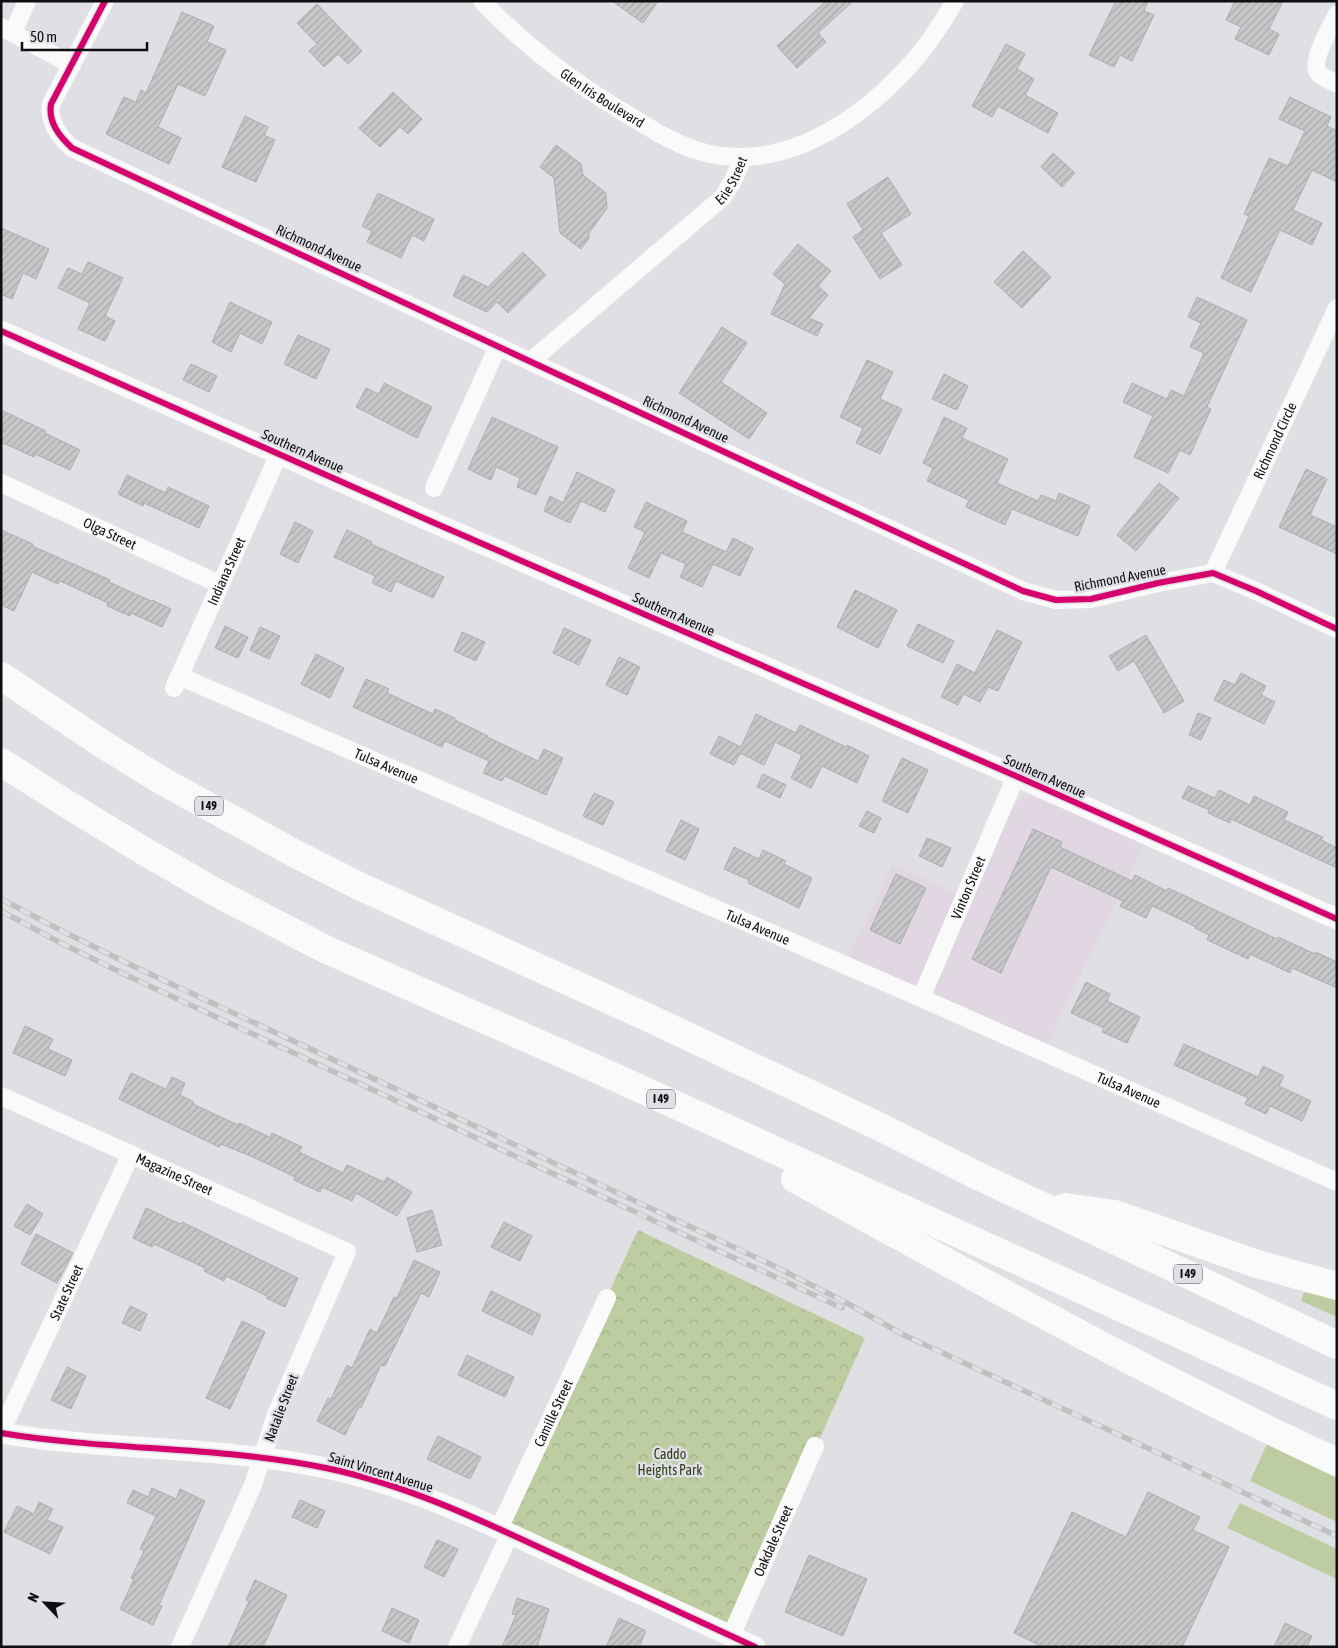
<svg xmlns="http://www.w3.org/2000/svg" width="1338" height="1648" font-family="'Asap Condensed',sans-serif">
	<defs>
		<pattern id="park-crowns" width="20" height="18" patternUnits="userSpaceOnUse" patternTransform="scale(1.25)"><rect width="20" height="18" fill="#bdcda1"/><path d="M2 6a3 3 0 1 1 6 0M12 15a3 3 0 1 1 6 0" fill="none" stroke="#a1af8a"/></pattern>
		<pattern id="building-hatch" width="6" height="6" patternUnits="userSpaceOnUse" patternTransform="scale(1.25)"><rect width="6" height="6" fill="#c7c7c9"/><path d="M-1 1l2-2M0 6l6-6M5 7l2-2" fill="none" stroke="#aaaaac"/></pattern>
	</defs>
	<rect width="100%" height="100%" fill="#e0e0e4"/>
	<path fill="#e1d7e2" d="M1029,795L1144,844L1047,1045L846,962L892,864L970,900L1014,806L1021,798Z"/>
	<g fill="#bdcda1">
		<path d="M1304,1292L1337,1299V1317L1301,1301Z"/>
		<path d="M1267,1444L1337,1478V1522L1250,1481Z"/>
		<path d="M1240,1503L1337,1549V1579L1227,1528Z"/>
	</g>
	<path fill="url(#park-crowns)" d="M638,1230L865,1338L731,1636L499,1529Z"/>
	<g fill="url(#building-hatch)" stroke="#adadaf">
		<path d="M612,1H658L643,23Z"/>
		<path d="M826,1H853L818,33L826,42L797,68L777,46Z"/>
		<path d="M1116,1H1148L1144,11L1154,15L1132,61L1120,55L1114,67L1089,55Z"/>
		<path d="M1235,1H1283L1269,29L1279,34L1269,55L1235,39L1241,27L1226,20Z"/>
		<path d="M317,4L362,51L348,64L338,54L324,67L309,51L317,44L297,23Z"/>
		<path d="M182,12L214,26L207,42L226,50L205,96L178,84L158,127L181,138L169,164L106,134L124,97L136,102L141,90L146,93Z"/>
		<path d="M1006,44L1025,54L1017,69L1034,79L1025,95L1058,113L1048,133L998,106L992,117L972,106Z"/>
		<path d="M393,92L422,119L408,134L400,127L380,147L359,128Z"/>
		<path d="M1290,97L1331,117L1327,126L1337,131V182L1312,170L1293,210L1322,223L1312,245L1280,230L1251,292L1221,278L1249,216L1244,214L1269,158L1288,166L1305,131L1279,119Z"/>
		<path d="M245,116L268,127L264,135L275,140L256,182L222,167Z"/>
		<path d="M556,145L581,164L583,175L606,193L607,208L589,233V238L581,249L560,233L554,178L540,167Z"/>
		<path d="M1053,153L1075,173L1062,187L1041,167Z"/>
		<path d="M888,177L911,214L881,233L902,265L880,279L853,237L863,230L847,204Z"/>
		<path d="M378,193L434,219L424,241L412,235L401,258L367,242L372,231L362,226Z"/>
		<path d="M1,228L49,249L36,279L23,273L12,299L1,294Z"/>
		<path d="M798,244L831,271L818,286L828,295L809,318L823,324L817,336L771,314L785,284L773,274Z"/>
		<path d="M1023,251L1051,277L1022,308L994,282Z"/>
		<path d="M523,252L546,275L508,313L497,302L487,312L453,296L463,275L488,287Z"/>
		<path d="M88,262L123,278L105,316L115,321L105,341L78,329L90,303L58,288L68,268L82,274Z"/>
		<path d="M1197,297L1247,320L1207,407L1211,409L1190,455L1180,450L1168,473L1134,457L1153,416L1123,402L1132,383L1167,399L1171,390L1184,396L1204,353L1190,347L1201,323L1188,317Z"/>
		<path d="M230,302L272,322L262,344L240,333L231,352L212,342Z"/>
		<path d="M722,327L747,343L721,382L767,413L749,439L679,393Z"/>
		<path d="M298,335L330,349L316,379L284,364Z"/>
		<path d="M867,360L893,372L880,399L902,409L880,454L856,443L863,428L840,417Z"/>
		<path d="M191,364L217,376L209,392L183,380Z"/>
		<path d="M944,374L968,386L957,410L932,399Z"/>
		<path d="M384,383L432,407L417,438L356,407L366,388L379,394Z"/>
		<path d="M1,410L46,431L45,433L80,450L70,470L35,454L34,457L1,442Z"/>
		<path d="M492,417L558,447L536,495L517,487L520,478L496,467L491,480L468,469Z"/>
		<path d="M944,417L967,428L962,438L1008,459L997,483L1038,501L1041,495L1056,501L1059,493L1090,506L1078,536L1012,509L1005,525L966,507L969,500L927,481L933,468L923,463Z"/>
		<path d="M1306,469L1327,479L1310,515L1337,527V554L1279,527Z"/>
		<path d="M577,472L615,490L605,512L581,501L570,523L544,511L550,496L563,503Z"/>
		<path d="M127,475L166,493L168,487L209,506L199,528L144,503L143,506L118,494Z"/>
		<path d="M1159,483L1179,498L1136,551L1117,535Z"/>
		<path d="M646,502L687,521L682,532L726,552L733,538L753,548L740,576L713,564L702,587L680,577L686,564L661,553L649,578L628,568L645,532L634,527Z"/>
		<path d="M295,522L313,531L298,563L280,554Z"/>
		<path d="M1,530L33,544L32,546L110,580L109,582L151,601L152,600L171,609L162,627L131,613L130,616L107,606L108,603L60,581L58,584L32,572L14,611L1,605Z"/>
		<path d="M347,530L372,542L371,544L444,577L433,598L396,581L391,592L372,583L375,576L334,557Z"/>
		<path d="M855,590L897,610L878,648L837,627Z"/>
		<path d="M918,624L954,641L943,663L907,646Z"/>
		<path d="M225,626L248,637L238,658L215,648Z"/>
		<path d="M260,627L280,636L269,659L250,650Z"/>
		<path d="M564,628L591,640L579,665L553,653Z"/>
		<path d="M997,630L1022,642L998,691L988,687L980,702L963,694L958,705L941,697L957,664L975,673Z"/>
		<path d="M462,632L485,642L476,661L454,651Z"/>
		<path d="M1146,635L1184,701L1164,713L1134,661L1118,671L1109,656Z"/>
		<path d="M316,654L344,668L330,698L301,684Z"/>
		<path d="M619,657L640,667L627,695L606,685Z"/>
		<path d="M1241,673L1266,686L1261,695L1275,702L1264,724L1214,700L1224,680L1235,685Z"/>
		<path d="M366,679L389,689L387,693L433,714L435,709L455,718V720L488,736L487,737L538,761L544,749L563,758L546,795L505,776L502,781L483,773L489,761L445,741L442,747L353,707Z"/>
		<path d="M1198,713L1211,718L1201,740L1189,735Z"/>
		<path d="M756,714L796,733L800,725L846,747L847,745L869,756L857,783L822,766L811,788L791,778L802,755L775,742L764,765L740,753L734,765L710,754L719,736L741,747Z"/>
		<path d="M902,758L928,770L908,813L882,801Z"/>
		<path d="M763,774L786,785L780,798L757,787Z"/>
		<path d="M1188,786L1215,798L1219,790L1250,805L1254,796L1288,812L1284,820L1323,837L1321,840L1337,848V868L1231,819L1230,823L1208,813L1209,810L1182,798Z"/>
		<path d="M594,793L614,802L603,825L583,816Z"/>
		<path d="M867,811L881,818L874,833L859,826Z"/>
		<path d="M681,820L699,829L685,860L666,851Z"/>
		<path d="M1033,829L1062,842L1060,847L1132,881L1135,875L1167,891L1168,888L1277,939L1278,937L1315,954L1316,952L1337,962V988L1292,968L1290,973L1250,954L1248,959L1207,940L1209,935L1195,928L1196,927L1152,906L1146,918L1120,906L1123,901L1051,867L1001,973L972,959Z"/>
		<path d="M927,838L951,848L942,867L919,856Z"/>
		<path d="M734,847L759,859L763,850L786,861L784,864L812,878L799,908L748,883L749,880L724,869Z"/>
		<path d="M896,874L926,888L900,944L870,930Z"/>
		<path d="M1086,982L1110,994L1107,1001L1140,1017L1127,1043L1102,1032L1104,1028L1071,1013Z"/>
		<path d="M25,1026L53,1039L48,1049L72,1060L65,1076L13,1053Z"/>
		<path d="M1184,1044L1258,1077L1263,1066L1284,1076L1279,1086L1311,1101L1302,1121L1270,1106L1266,1114L1245,1104L1248,1098L1174,1065Z"/>
		<path d="M131,1073L166,1089L172,1077L185,1083L180,1095L194,1102L193,1104L238,1125L239,1123L270,1137L272,1133L302,1147L299,1152L343,1173L347,1165L384,1182L387,1177L412,1192L397,1216L356,1193L352,1201L322,1187L320,1192L294,1180L295,1177L253,1157L221,1144L219,1147L119,1099Z"/>
		<path d="M27,1204L43,1214L30,1235L14,1226Z"/>
		<path d="M146,1208L180,1224L182,1222L298,1278L285,1307L266,1298L267,1296L226,1276L224,1281L204,1271L205,1268L154,1244L152,1247L133,1238Z"/>
		<path d="M432,1210L442,1245L417,1252L407,1218Z"/>
		<path d="M504,1222L532,1236L520,1261L491,1247Z"/>
		<path d="M36,1234L73,1253L57,1283L21,1264Z"/>
		<path d="M414,1260L440,1272L429,1297L421,1293L385,1366L381,1365L361,1408L359,1407L345,1435L317,1421L328,1398L331,1399L347,1365L352,1368L370,1329L377,1333L394,1297L397,1298Z"/>
		<path d="M491,1291L541,1315L532,1335L482,1311Z"/>
		<path d="M130,1306L147,1314L140,1331L122,1323Z"/>
		<path d="M242,1321L265,1332L230,1409L206,1398Z"/>
		<path d="M467,1355L514,1377L505,1397L458,1375Z"/>
		<path d="M67,1367L86,1376L71,1409L51,1400Z"/>
		<path d="M438,1436L481,1457L470,1479L427,1459Z"/>
		<path d="M152,1488L176,1499L180,1489L205,1501L159,1605L162,1606L153,1625L120,1609L134,1579L131,1578L144,1551L140,1549L156,1516L127,1503L133,1490L148,1497Z"/>
		<path d="M1148,1492L1200,1517L1193,1530L1229,1547L1182,1647H1043L1014,1633L1072,1512L1126,1537Z"/>
		<path d="M300,1500L325,1511L317,1528L292,1517Z"/>
		<path d="M39,1502L53,1509L47,1520L63,1527L50,1554L4,1532L17,1506L34,1514Z"/>
		<path d="M437,1540L458,1549L444,1577L424,1567Z"/>
		<path d="M809,1555L867,1579L843,1636L785,1612Z"/>
		<path d="M255,1580L287,1595L263,1647H228L249,1601L246,1600Z"/>
		<path d="M517,1598L549,1609L537,1647H502L516,1615L512,1614Z"/>
		<path d="M392,1608L419,1620L409,1643L382,1631Z"/>
		<path d="M619,1618L646,1631L639,1647H606Z"/>
		<path d="M1285,1623L1312,1636L1307,1647H1274Z"/>
	</g>
	<g fill="none" stroke-linecap="round" stroke-linejoin="round">
		<g stroke="#fafafb" stroke-width="18">
			<path d="M105,1L51,104C48,122 59,136 72,148L1023,591L1056,600L1091,599L1158,583L1213,573L1256,591L1337,629"/>
			<path id="s1" d="M482,1C522,43 566,77 615,107C644,124 673,145 706,153C784,172 859,121 909,66C927,47 941,24 955,1"/>
			<path d="M1337,14C1331,26 1309,63 1319,74C1324,78 1331,81 1337,84"/>
			<path d="M1,27L72,65"/>
			<path d="M13,33L27,1"/>
			<path id="s2" d="M531,361L723,197L734,179L743,157"/>
			<path id="s3" d="M1,483L219,584"/>
			<path d="M434,488L498,346"/>
			<path id="s4" d="M1213,573L1337,308"/>
			<path id="s5" d="M179,676L921,998L1337,1182"/>
			<path id="s6" d="M174,688L279,454"/>
			<path id="s7" d="M921,998L1016,776"/>
			<path id="s8" d="M1,1096L347,1252L277,1412L253,1485L180,1647"/>
			<path id="s9" d="M1,1432L131,1154"/>
			<path id="s10" d="M499,1529L607,1298"/>
			<path id="s11" d="M731,1636L815,1446"/>
			<path d="M457,1647L510,1534"/>
		</g>
		<g stroke="#fafafb" stroke-width="21">
			<path d="M1,331L430,521L1016,776L1337,919"/>
			<path d="M1,1433C109,1451 219,1446 326,1468C403,1484 474,1517 545,1550C615,1582 685,1615 755,1647"/>
		</g>
		<g stroke="#fafafb" stroke-width="28">
			<path d="M1,676L104,745L164,782L292,852L359,886L649,1018L876,1125L972,1173L1337,1345"/>
			<path d="M1,762L70,806L142,850L215,892L327,950L590,1066L1337,1406"/>
			<path d="M795,1179C974,1277 1152,1377 1337,1462"/>
			<path d="M1065,1207L1115,1214L1254,1263L1337,1286"/>
		</g>
		<defs>
			<g id="rail">
				<path d="M1,899L64,932L133,966L772,1265L843,1301L904,1335L1337,1536"/>
				<path d="M1,911L59,942L128,976L842,1308"/>
			</g>
		</defs>
		<use href="#rail" stroke="#c0c0c0" stroke-width="5.5"/>
		<use href="#rail" stroke="#dfdfe5" stroke-width="4" stroke-dasharray="11" stroke-linecap="butt"/>
		<defs>
			<g id="cycleway">
				<path d="M105,1L51,104C48,122 59,136 72,148L1023,591L1056,600L1091,599L1158,583L1213,573L1256,591L1337,629"/>
				<path d="M1,331L430,521L1016,776L1337,919"/>
				<path d="M1,1433C109,1451 219,1446 326,1468C403,1484 474,1517 545,1550C615,1582 685,1615 755,1647"/>
			</g>
		</defs>
		<use href="#cycleway" stroke="#dfdfe5" stroke-width="9"/>
		<use href="#cycleway" stroke="#d6006c" stroke-width="6"/>
	</g>
	<g text-anchor="middle" stroke-width="5" stroke-linejoin="round" paint-order="stroke">
		<g fill="#dfdfe5" stroke="#4d4d51" stroke-width="1">
			<rect x="195" y="796.5" width="28" height="19" rx="4"/>
			<rect x="647" y="1089.5" width="28" height="19" rx="4"/>
			<rect x="1174" y="1264.5" width="28" height="19" rx="4"/>
		</g>
		<g font-size="12" font-weight="bold" fill="#0f0f11">
			<text x="209" y="810">I 49</text>
			<text x="661" y="1103">I 49</text>
			<text x="1188" y="1278">I 49</text>
		</g>
		<g font-size="14" fill="#0f0f11" stroke="#dfdfe5">
			<text dy="5" stroke="none"><textPath href="#s1" startOffset="155">Glen Iris Boulevard</textPath></text>
			<text dy="5" stroke="none"><textPath href="#s2" startOffset="271">Erie Street</textPath></text>
			<text transform="translate(319 248) rotate(25)" y="5">Richmond Avenue</text>
			<text transform="translate(686 419) rotate(25)" y="5">Richmond Avenue</text>
			<text dy="5" stroke="none"><textPath href="#s4" startOffset="146">Richmond Circle</textPath></text>
			<text transform="translate(303 451) rotate(24)" y="5">Southern Avenue</text>
			<text dy="5" stroke="none"><textPath href="#s3" startOffset="120">Olga Street</textPath></text>
			<text dy="5" stroke="none"><textPath href="#s6" startOffset="128">Indiana Street</textPath></text>
			<text transform="translate(1120 578) rotate(-11)" y="5">Richmond Avenue</text>
			<text transform="translate(674 614) rotate(24)" y="5">Southern Avenue</text>
			<text dy="5" stroke="none"><textPath href="#s5" startOffset="226">Tulsa Avenue</textPath></text>
			<text transform="translate(1045 776) rotate(24)" y="5">Southern Avenue</text>
			<text dy="5" stroke="none"><textPath href="#s7" startOffset="120">Vinton Street</textPath></text>
			<text dy="5" stroke="none"><textPath href="#s5" startOffset="631">Tulsa Avenue</textPath></text>
			<text dy="5" stroke="none"><textPath href="#s5" startOffset="1036">Tulsa Avenue</textPath></text>
			<text dy="5" stroke="none"><textPath href="#s8" startOffset="190">Magazine Street</textPath></text>
			<text dy="5" stroke="none"><textPath href="#s9" startOffset="154">State Street</textPath></text>
			<text transform="translate(281 1408) rotate(-69)" y="5">Natalie Street</text>
			<text dy="5" stroke="none"><textPath href="#s10" startOffset="128">Camille Street</textPath></text>
			<text transform="translate(381 1472) rotate(17)" y="5">Saint Vincent Avenue</text>
			<text dy="5" stroke="none"><textPath href="#s11" startOffset="104">Oakdale Street</textPath></text>
		</g>
		<g font-size="14" fill="#323f17" stroke="#dfdfe5">
			<text x="670" y="1459">Caddo<tspan x="670" dy="16">Heights Park</tspan></text>
		</g>
	</g>
	<rect width="1338" height="1648" fill="none" stroke="#0f0f11" stroke-width="5"/>
	<g transform="translate(45 1603) rotate(295)" stroke="#dfdfe5" stroke-width="4" paint-order="stroke">
	<path d="M0-4L9 19L0 12L-9 19Z" fill="#0f0f11"/>
	<text y="-8" font-size="14" font-weight="bold" text-anchor="middle" fill="#0f0f11">N</text>
	</g>
	<path d="M22 42v8h125v-8" fill="none" stroke="#0f0f11" stroke-width="2.5"/>
	<text x="30" y="42" font-size="15" fill="#0f0f11" stroke="#dfdfe5" stroke-width="4" paint-order="stroke">50 m</text>
</svg>
